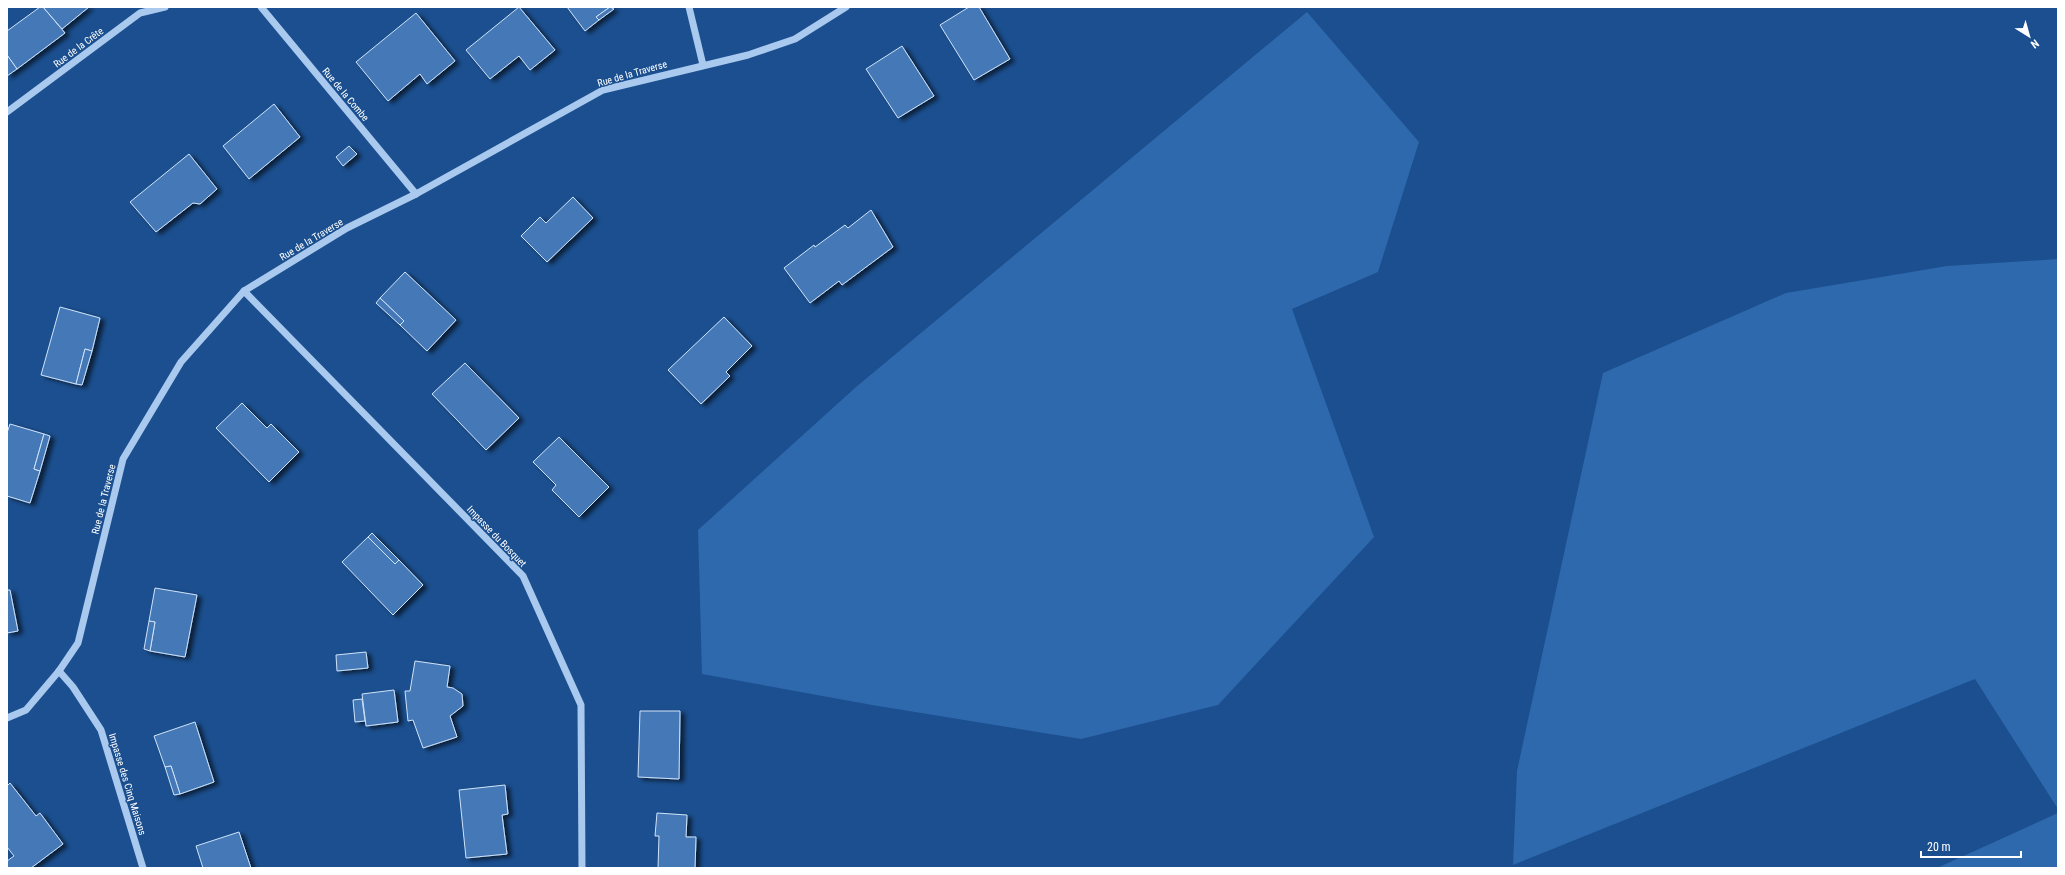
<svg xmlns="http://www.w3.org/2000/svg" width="2065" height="875" font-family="'Roboto Condensed',sans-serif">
	<defs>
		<filter id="shadow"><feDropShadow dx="4.5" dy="2.5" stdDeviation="2" flood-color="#0009"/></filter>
	</defs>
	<rect width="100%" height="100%" fill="#1b4f8f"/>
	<g fill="#2e69ad">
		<path d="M1307,12L1419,142L1378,272L1292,309L1374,537L1218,705L1081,739L872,705L702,674L698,530L856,387Z"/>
		<path d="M2058,259V809L1975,679L1513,865L1517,771L1603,373L1786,293L1947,266Z"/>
		<path d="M2058,813V868H1937Z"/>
	</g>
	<g fill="#4478b7" stroke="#cfe3fa" filter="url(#shadow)">
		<path d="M40,7H43L65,33L17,69L7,55V31Z"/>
		<path d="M43,7H89L62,29Z"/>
		<path d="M519,7L555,50L530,70L519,56L490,79L466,50Z"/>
		<path d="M567,7H610L596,17L599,20L585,31Z"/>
		<path d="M610,7L614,9L599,20L596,17Z"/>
		<path d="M969,7H979L1010,59L974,80L940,25Z"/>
		<path d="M416,13L455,61L427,84L420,74L388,101L356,62Z"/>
		<path d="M902,46L934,96L898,118L866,69Z"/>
		<path d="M7,55L17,69L7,76Z"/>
		<path d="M274,104L300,137L249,179L223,146Z"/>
		<path d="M349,146L357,154L343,166L336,157Z"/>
		<path d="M189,154L217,189L200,204L193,203L156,232L130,202Z"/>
		<path d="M573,197L593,218L547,262L521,236L540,217L546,223Z"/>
		<path d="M871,210L893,247L842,285L839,281L810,303L784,268L814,245L815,247L845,225L848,228Z"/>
		<path d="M405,272L456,320L427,351L400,325L404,321L380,298Z"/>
		<path d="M380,298L404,321L400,325L376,303Z"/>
		<path d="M60,307L100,318L92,351L85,349L76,384L41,375Z"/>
		<path d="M724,317L752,346L726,372L730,376L701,404L668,370Z"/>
		<path d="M85,349L92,351L82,385L76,384Z"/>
		<path d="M465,363L519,418L486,450L432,394Z"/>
		<path d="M242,403L267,428L271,424L299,452L269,482L216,428Z"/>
		<path d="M10,424L44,434L34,469L40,471L30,503L7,496V433Z"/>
		<path d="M44,434L50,436L40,471L34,469Z"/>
		<path d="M559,437L609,487L579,517L552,490L556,485L533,462Z"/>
		<path d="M372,533L399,560L395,564L368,537Z"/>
		<path d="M368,537L395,564L399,560L423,585L393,615L342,562Z"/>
		<path d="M155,588L197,595L185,657L150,651L155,622L149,621Z"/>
		<path d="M7,590H10L18,631L7,633Z"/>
		<path d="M149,621L155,622L150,651L144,649Z"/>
		<path d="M366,652L368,668L337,671L336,655Z"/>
		<path d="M415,661L450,666L447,687L453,688L462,694L463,706L450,716L457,737L423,748L413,720L408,721L405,691H410Z"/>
		<path d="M394,690L398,722L366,726L362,694Z"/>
		<path d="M362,699L365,721L355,722L353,700Z"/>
		<path d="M640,711H680L679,779L638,777Z"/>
		<path d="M195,722L214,782L180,794L171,766L165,767L154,736Z"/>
		<path d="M171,766L180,794L174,795L165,767Z"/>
		<path d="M10,783L36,816L40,813L63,844L31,868H7V861L14,856L7,847V786Z"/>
		<path d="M505,785L508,814L502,815L507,854L466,858L459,790Z"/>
		<path d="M657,813L687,815L686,837H696L695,868H658L659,836H655Z"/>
		<path d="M239,832L251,868H203L196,846Z"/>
	</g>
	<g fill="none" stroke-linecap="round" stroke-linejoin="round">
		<g stroke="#a9c9ee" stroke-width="7">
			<path d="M261,7L416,194"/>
			<path d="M689,7L703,65"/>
			<path d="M7,112L140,13L165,7"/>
			<path d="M244,291L523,576L581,705L582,868"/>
			<path d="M59,671L73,687L101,730L143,868"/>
			<path d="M7,718L26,710L59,671L78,643L123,459L181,362L244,291L347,228L416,194L603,90L748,55L795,39L846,7"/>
		</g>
	</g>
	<g text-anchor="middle" stroke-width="3" stroke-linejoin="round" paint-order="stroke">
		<g font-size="10" fill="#fff" stroke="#1b4f8f">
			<text transform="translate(78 47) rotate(-37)" y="4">Rue de la Crête</text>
			<text transform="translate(632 73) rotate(-16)" y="4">Rue de la Traverse</text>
			<text transform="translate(346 94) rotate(50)" y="4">Rue de la Combe</text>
			<text transform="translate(311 239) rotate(-31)" y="4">Rue de la Traverse</text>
			<text transform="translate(103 499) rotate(-76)" y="4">Rue de la Traverse</text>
			<text transform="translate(497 536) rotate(46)" y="4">Impasse du Bosquet</text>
			<text transform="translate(128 784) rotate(73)" y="4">Impasse des Cinq Maisons</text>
		</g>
	</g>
	<rect width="2065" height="875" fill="none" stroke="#ffffff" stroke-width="16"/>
	<g transform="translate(2029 36) rotate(143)" stroke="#1b4f8f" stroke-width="3" paint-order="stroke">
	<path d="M0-3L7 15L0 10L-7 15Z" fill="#ffffff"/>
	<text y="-6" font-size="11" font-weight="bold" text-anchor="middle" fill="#ffffff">N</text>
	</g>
	<path d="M1921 851v6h100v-6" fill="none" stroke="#ffffff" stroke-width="2"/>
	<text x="1927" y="851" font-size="12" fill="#ffffff" stroke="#1b4f8f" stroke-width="3" paint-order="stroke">20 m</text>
</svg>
